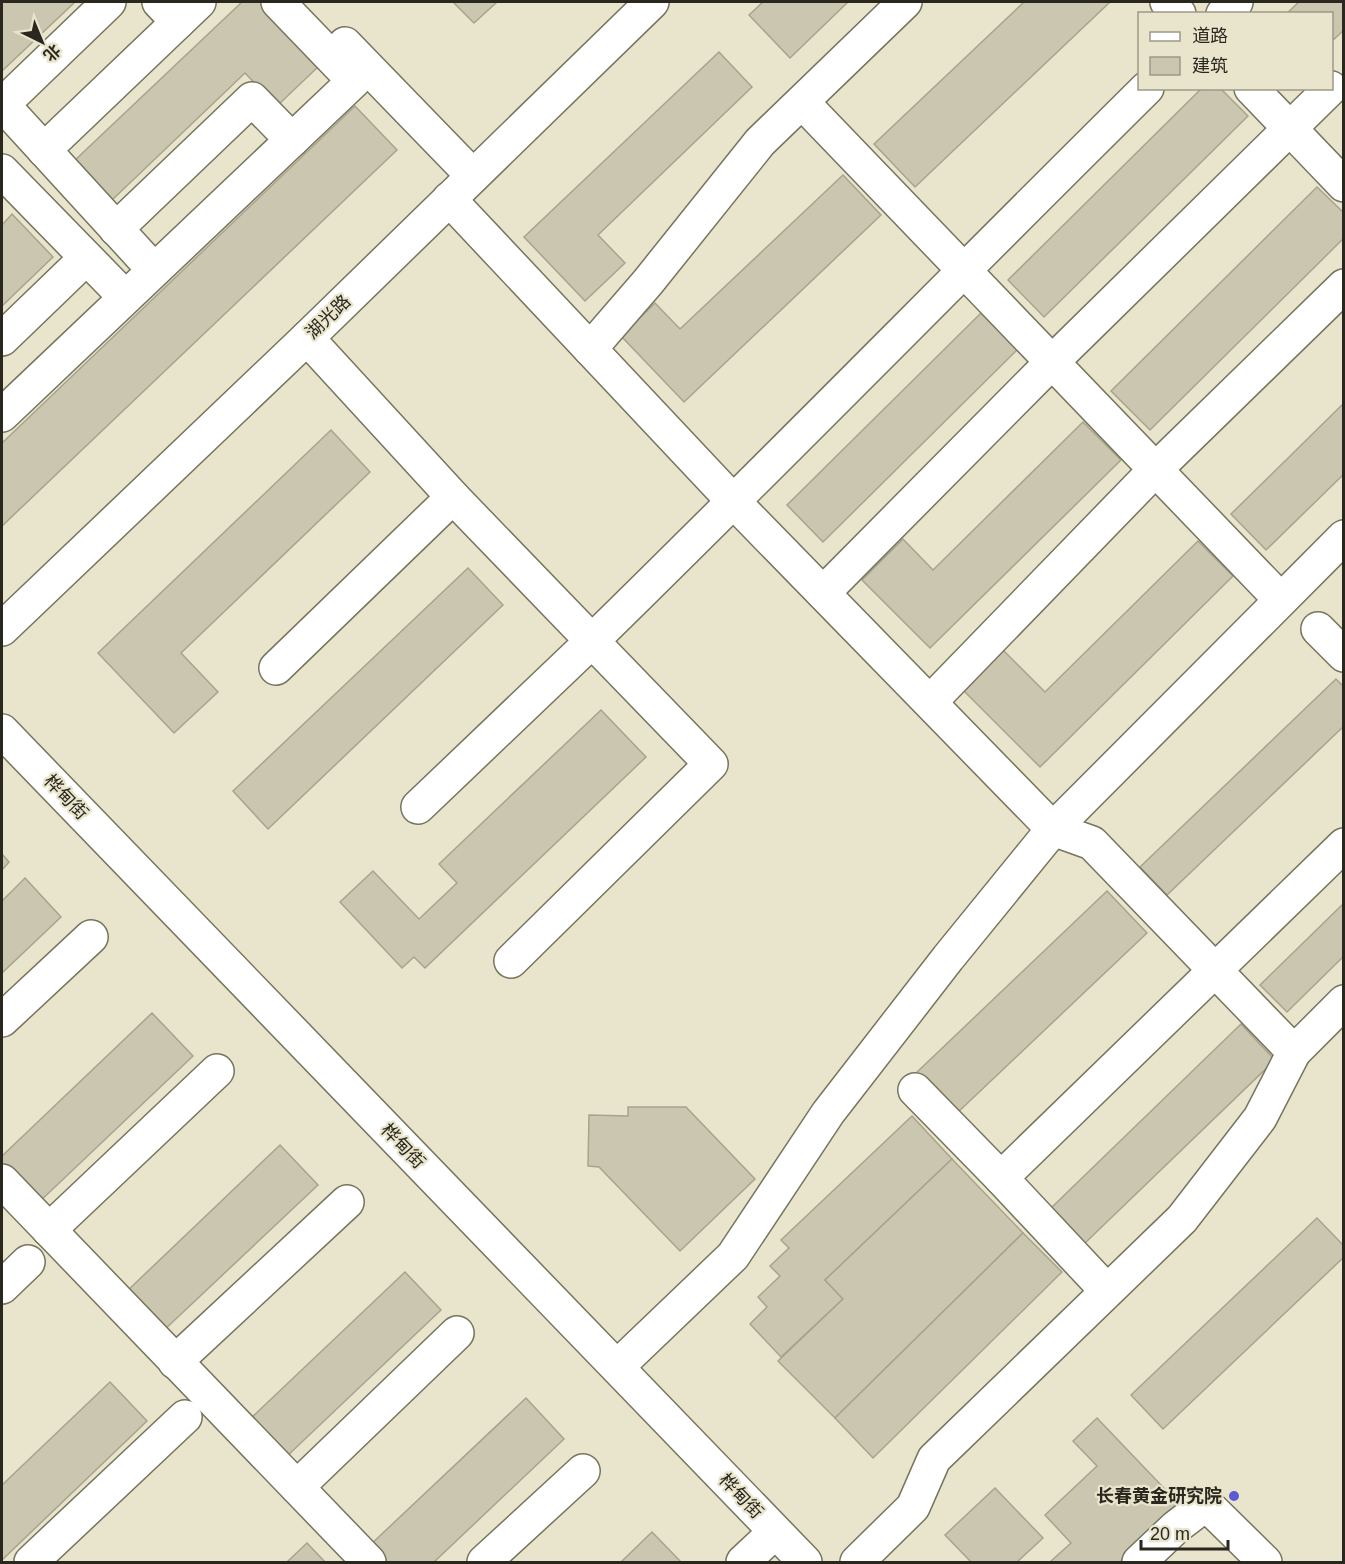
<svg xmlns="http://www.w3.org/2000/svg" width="1345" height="1564" font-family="Arial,'Noto Sans SC',sans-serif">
	<rect width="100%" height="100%" fill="#e9e5cd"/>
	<g fill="#cac6af" stroke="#a7a38d" stroke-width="1.5">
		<path d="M2,2H75L2,71Z"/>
		<path d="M242,2H260L320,65L277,106L245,73L111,201L73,162Z"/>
		<path d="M453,2H497L474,23Z"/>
		<path d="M763,2H848L790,58L749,15Z"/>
		<path d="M1024,2H1110L915,187L874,144Z"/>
		<path d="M1299,2H1344V30L1332,41V14H1286Z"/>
		<path d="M719,52L752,87L598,235L625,263L585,301L524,237Z"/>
		<path d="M1202,88H1220L1248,116L1044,317L1008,280Z"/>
		<path d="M355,106L397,150L2,526V443Z"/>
		<path d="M843,175L881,215L684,402L621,336L655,303L680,329Z"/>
		<path d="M1317,187L1344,213V238L1150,430L1111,391Z"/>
		<path d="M12,214L53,257L2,306V225Z"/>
		<path d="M981,313L1017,350L823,542L787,505Z"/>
		<path d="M1344,403V474L1266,550L1231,514Z"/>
		<path d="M1083,422L1121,460L930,648L862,580L903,539L933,570Z"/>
		<path d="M331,430L370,472L181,653L218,692L174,733L98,653Z"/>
		<path d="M1198,541L1233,576L1040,767L960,687L1000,647L1045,692Z"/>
		<path d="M468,568L503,605L268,829L233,791Z"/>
		<path d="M1336,679L1344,687V726L1167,895L1140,867Z"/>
		<path d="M601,710L646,757L425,968L414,957L402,968L340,902L373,871L419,919L457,883L439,864Z"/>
		<path d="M2,854L9,862L2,870Z"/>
		<path d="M25,878L61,917L2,973V901Z"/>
		<path d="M1107,891L1147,933L955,1115L915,1074Z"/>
		<path d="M1344,903V956L1287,1012L1260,985Z"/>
		<path d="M152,1013L193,1056L36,1205L2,1168V1156Z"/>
		<path d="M1241,1024L1275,1060L1084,1244L1050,1209Z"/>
		<path d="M628,1107H686L755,1179L680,1251L599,1167L588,1166L589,1115L628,1116Z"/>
		<path d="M912,1116L952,1159L825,1280L843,1299L781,1357L750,1324L767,1307L758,1297L780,1276L770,1266L789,1248L781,1240Z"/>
		<path d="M280,1145L318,1185L161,1333L124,1294Z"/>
		<path d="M952,1159L1023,1233L835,1418L778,1361L843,1299L825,1280Z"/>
		<path d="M1317,1218L1344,1246V1257L1163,1429L1131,1395Z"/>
		<path d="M1023,1233L1062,1272L873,1458L835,1418Z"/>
		<path d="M405,1272L441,1310L284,1459L248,1421Z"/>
		<path d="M110,1382L147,1421L2,1560V1485Z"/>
		<path d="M526,1398L564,1439L434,1562H381L367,1548Z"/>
		<path d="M1097,1418L1180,1505L1120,1562H1050L1071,1543L1045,1515L1097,1466L1073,1441Z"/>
		<path d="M995,1488L1043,1538L1017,1562H971L945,1535Z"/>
		<path d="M652,1532L681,1562H621Z"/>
		<path d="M307,1543L325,1562H287Z"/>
	</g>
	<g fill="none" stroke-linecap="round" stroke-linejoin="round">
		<defs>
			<g id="minor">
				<path d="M159,2L178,22"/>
				<path d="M1167,2L1179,14"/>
				<path d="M1223,14L1236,2"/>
				<path d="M345,44L473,176"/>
				<path d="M1251,88L1344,185"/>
				<path d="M802,102L1280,599"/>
				<path d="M2,104L154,270"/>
				<path d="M2,105L109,2"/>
				<path d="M44,150L199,2"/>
				<path d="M2,171L125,297"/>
				<path d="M449,199L734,502L1053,829L1092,843L1294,1052L1260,1118L1182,1219L934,1459L913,1507L857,1562"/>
				<path d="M116,229L252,99L292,140"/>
				<path d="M307,338L453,497L592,641C779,458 961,272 1147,88"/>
				<path d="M2,339L86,258"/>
				<path d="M590,349L648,282L760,142L905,2"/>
				<path d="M2,415L354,81L278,2"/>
				<path d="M823,593L1051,363L1331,88"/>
				<path d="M2,629L307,338L652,2"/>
				<path d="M1318,629L1344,655"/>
				<path d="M276,668L453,497"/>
				<path d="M930,702L1155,470L1344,286"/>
				<path d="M2,731L805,1562"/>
				<path d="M418,807L592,641L711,764L511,961"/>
				<path d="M2,1020L91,937"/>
				<path d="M1294,1052L1344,1002"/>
				<path d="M915,1090L1001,1178L1344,845"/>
				<path d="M1001,1178L1107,1291"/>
				<path d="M2,1181L369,1562"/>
				<path d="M49,1230L217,1071"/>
				<path d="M2,1287L28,1262"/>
				<path d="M175,1362L347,1202"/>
				<path d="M617,1367L733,1256L828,1113L948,958L1053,829L1344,537"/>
				<path d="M297,1487L457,1333"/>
				<path d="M31,1562L185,1417"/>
				<path d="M484,1562L583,1471"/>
				<path d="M743,1562L775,1532"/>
				<path d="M1139,1562L1176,1527L1206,1504L1265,1562"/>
			</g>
		</defs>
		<use href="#minor" stroke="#77745e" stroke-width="36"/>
		<use href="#minor" stroke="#fff" stroke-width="33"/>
	</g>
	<circle fill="#5c59d1" stroke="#e9e5cd" stroke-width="2" cx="1234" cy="1496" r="6"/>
	<g text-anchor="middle" stroke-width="4.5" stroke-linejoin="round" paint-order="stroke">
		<g font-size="18" fill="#29271e" stroke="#e9e5cd">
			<text transform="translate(328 317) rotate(-44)" y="6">湖光路</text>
			<text transform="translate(66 797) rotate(46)" y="6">桦甸街</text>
			<text transform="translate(403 1146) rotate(46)" y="6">桦甸街</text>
			<text transform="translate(741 1496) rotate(46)" y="6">桦甸街</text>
		</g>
		<g font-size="18" font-weight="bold" fill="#29271e" stroke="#e9e5cd" text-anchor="end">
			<text x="1222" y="1502">长春黄金研究院</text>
		</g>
	</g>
	<rect width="1345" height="1564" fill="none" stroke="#29271e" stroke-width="6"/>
	<rect x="1138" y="12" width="195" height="78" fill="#e9e5cd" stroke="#9c9987" stroke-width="1.5"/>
	<rect x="1150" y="32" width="30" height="9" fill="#ffffff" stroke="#9c9987" stroke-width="1.5"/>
	<text x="1192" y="42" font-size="18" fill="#29271e">道路</text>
	<rect x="1150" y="57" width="30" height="18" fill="#cac6af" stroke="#9c9987" stroke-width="1.5"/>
	<text x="1192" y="72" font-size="18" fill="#29271e">建筑</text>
	<g transform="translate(42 42) rotate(137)" stroke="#e9e5cd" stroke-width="4.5" paint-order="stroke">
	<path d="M0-4.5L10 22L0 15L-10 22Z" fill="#29271e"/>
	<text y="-9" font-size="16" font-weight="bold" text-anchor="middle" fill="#29271e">北</text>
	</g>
	<path d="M1141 1540v9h87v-9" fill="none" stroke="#29271e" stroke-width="3"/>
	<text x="1150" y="1540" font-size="18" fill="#29271e" stroke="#e9e5cd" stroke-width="4.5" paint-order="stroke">20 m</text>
</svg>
